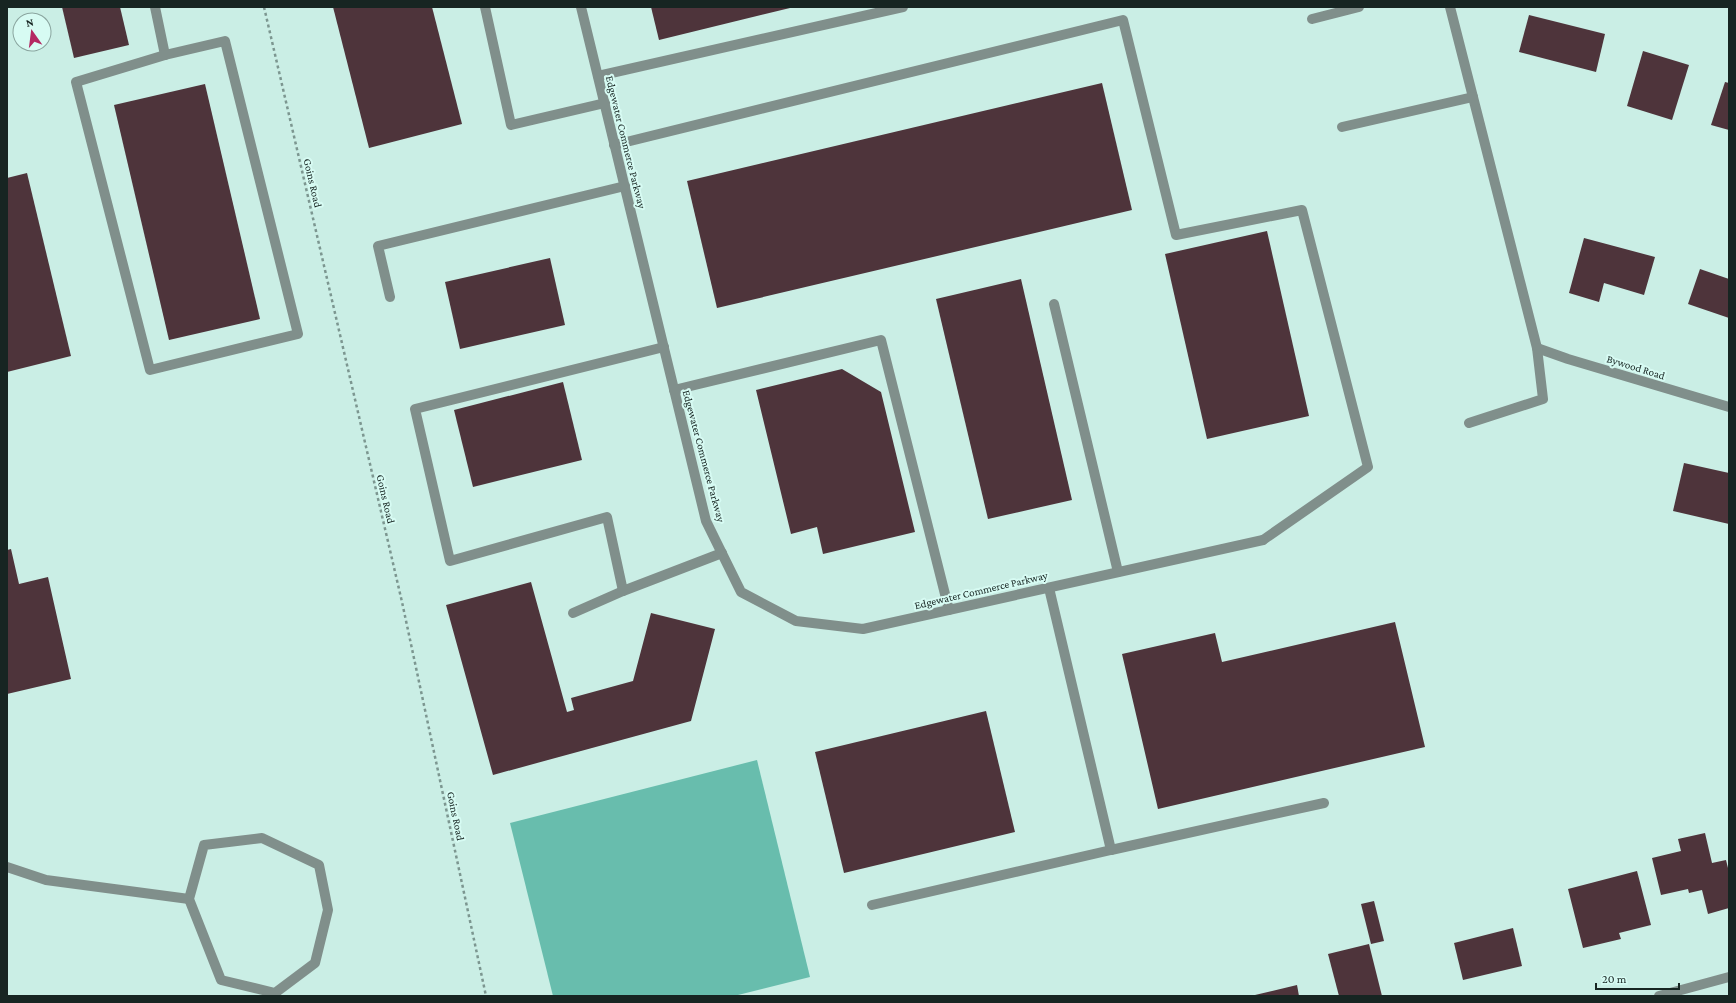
<svg xmlns="http://www.w3.org/2000/svg" width="1736" height="1003" font-family="'Crimson Pro',serif">
	<rect width="100%" height="100%" fill="#caeee5"/>
	<path fill="#68bdad" d="M757,760L810,977L734,996H553L510,823Z"/>
	<g fill="#4e343b">
		<path d="M62,7H120L129,45L74,58Z"/>
		<path d="M333,7H432L462,124L369,148Z"/>
		<path d="M651,7H790V8L659,40Z"/>
		<path d="M1529,15L1605,34L1596,72L1519,52Z"/>
		<path d="M1643,51L1689,65L1672,120L1627,106Z"/>
		<path d="M1725,82L1729,83V130L1711,125Z"/>
		<path d="M1102,83L1132,210L717,308L687,181Z"/>
		<path d="M205,84L260,319L169,340L114,105Z"/>
		<path d="M27,173L71,356L7,372V178Z"/>
		<path d="M1267,231L1309,416L1207,439L1165,254Z"/>
		<path d="M1584,238L1655,257L1644,295L1604,283L1599,302L1569,293Z"/>
		<path d="M550,258L565,325L460,349L445,282Z"/>
		<path d="M1700,269L1729,279V318L1688,304Z"/>
		<path d="M1021,279L1072,500L988,519L936,299Z"/>
		<path d="M842,369L881,392L915,532L823,554L817,527L791,534L756,390Z"/>
		<path d="M563,382L582,460L473,487L454,410Z"/>
		<path d="M1684,463L1729,473V524L1673,511Z"/>
		<path d="M11,549L19,584L48,577L71,679L7,694V550Z"/>
		<path d="M531,582L567,712L574,710L571,698L633,681L651,613L715,629L691,721L493,775L446,605Z"/>
		<path d="M1395,622L1425,747L1158,809L1122,654L1215,633L1222,662Z"/>
		<path d="M986,711L1015,832L844,873L815,752Z"/>
		<path d="M1705,833L1712,863L1726,860L1729,872V908L1708,914L1702,890L1689,893L1688,889L1661,895L1652,858L1681,851L1678,839Z"/>
		<path d="M1637,871L1651,925L1619,933L1621,939L1583,948L1568,889Z"/>
		<path d="M1374,901L1384,941L1371,944L1361,904Z"/>
		<path d="M1513,928L1522,966L1463,980L1454,943Z"/>
		<path d="M1369,944L1382,996H1339L1328,954Z"/>
		<path d="M1297,985L1299,996H1256L1255,995Z"/>
	</g>
	<g fill="none" stroke-linecap="round" stroke-linejoin="round">
		<path stroke="#7c9690" stroke-width="2.5" stroke-dasharray="3 3" stroke-linecap="butt" d="M264,7L402,602L486,996"/>
		<g stroke="#808f8b" stroke-width="10">
			<path d="M155,7L165,55"/>
			<path d="M485,7L511,125L605,103"/>
			<path d="M1450,7L1537,348L1543,399L1469,423"/>
			<path d="M1312,19L1359,7"/>
			<path d="M225,41L298,334L150,370L76,82L165,55Z"/>
			<path d="M598,76L903,7"/>
			<path d="M1342,127L1473,97"/>
			<path d="M614,145L1123,20L1176,235L1302,210L1368,467L1263,540"/>
			<path d="M390,297L378,246L625,186"/>
			<path d="M1054,304L1118,572"/>
			<path d="M664,347L415,409L450,561L607,517L623,591L722,553"/>
			<path d="M674,390L881,340L949,610"/>
			<path d="M1049,588L1111,850L1324,803"/>
			<path d="M573,613L623,591"/>
			<path d="M262,838L319,865L328,910L315,963L275,993L221,980L189,899L204,845Z"/>
			<path d="M7,867L46,880L189,899"/>
			<path d="M872,905L1111,850"/>
		</g>
		<g stroke="#808f8b" stroke-width="10">
			<path d="M581,7L706,521L741,592L796,621L863,629L1263,540"/>
			<path d="M1537,348L1568,359L1729,407"/>
			<path d="M1659,996L1729,977"/>
		</g>
	</g>
	<g text-anchor="middle" stroke-width="4" stroke-linejoin="round" paint-order="stroke">
		<g font-size="11" fill="#172522" stroke="#d7fbf3">
			<text transform="translate(626 142) rotate(76)" y="4">Edgewater Commerce Parkway</text>
			<text transform="translate(313 183) rotate(77)" y="4">Goins Road</text>
			<text transform="translate(1636 367) rotate(17)" y="4">Bywood Road</text>
			<text transform="translate(704 456) rotate(75)" y="4">Edgewater Commerce Parkway</text>
			<text transform="translate(386 499) rotate(77)" y="4">Goins Road</text>
			<text transform="translate(981 590) rotate(-13)" y="4">Edgewater Commerce Parkway</text>
			<text transform="translate(456 816) rotate(78)" y="4">Goins Road</text>
		</g>
	</g>
	<rect width="1736" height="1003" fill="none" stroke="#172522" stroke-width="16"/>
	<g transform="translate(32 32) rotate(346)"><circle r="19" fill="#d7fbf3" stroke="#8aa59f"/>
	<path d="M0-3L7 15L0 10L-7 15Z" fill="#b42862"/>
	<text y="-6" font-size="11" font-weight="bold" text-anchor="middle" fill="#172522">N</text>
	</g>
	<path d="M1596 983v6h83v-6" fill="none" stroke="#172522" stroke-width="2"/>
	<text x="1602" y="983" font-size="12" fill="#172522" stroke="#d7fbf3" stroke-width="3" paint-order="stroke">20 m</text>
</svg>
